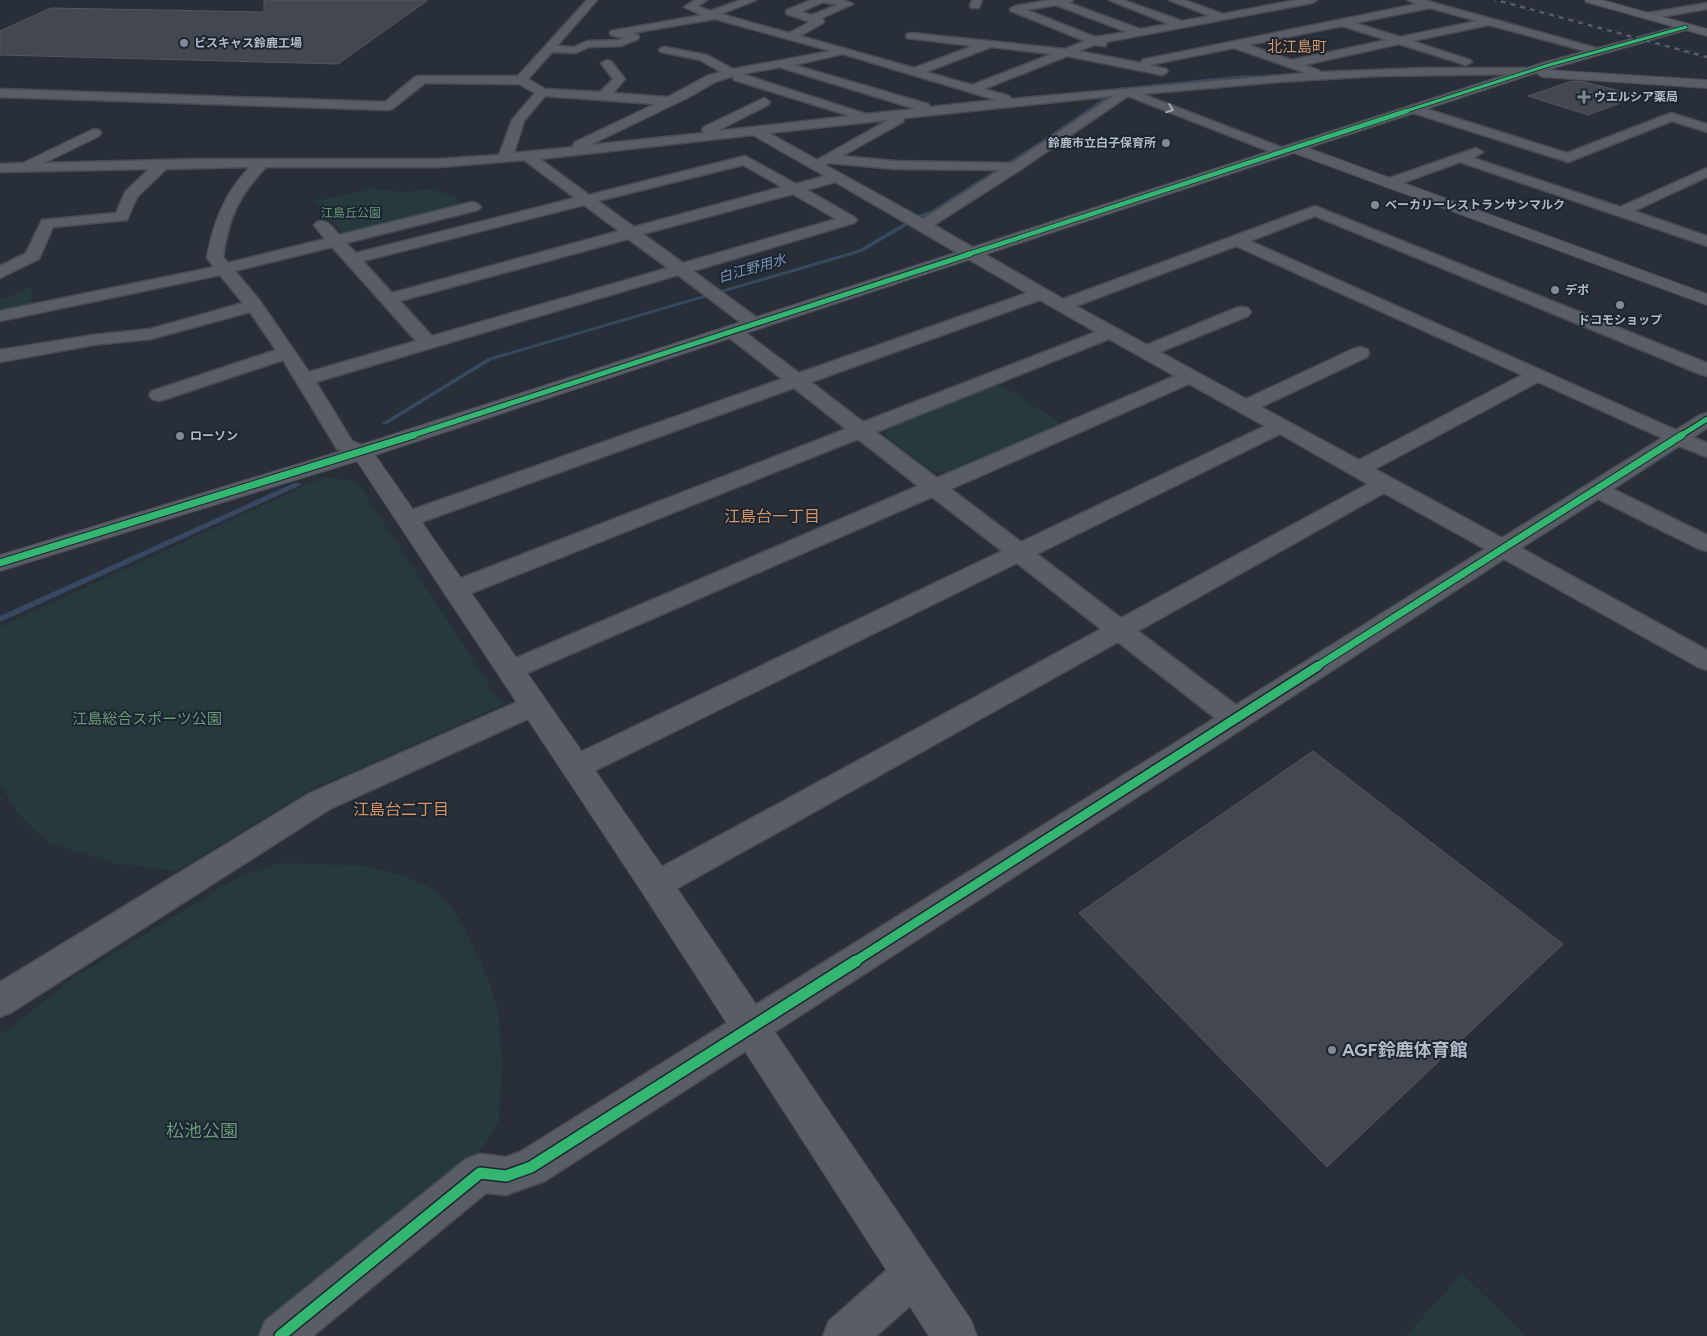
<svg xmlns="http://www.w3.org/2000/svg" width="1707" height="1336" font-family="Figtree,'Noto Sans JP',sans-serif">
	<rect width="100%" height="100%" fill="#292f38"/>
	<g fill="#263a3e">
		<path d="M371,189L404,192L431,189L453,197L464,206L344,235L315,201Z"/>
		<path d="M30,287L33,307L0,312V299L11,297Z"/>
		<path d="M993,385L1002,386L1058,421L1059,429L952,473L932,471L885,436L889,426Z"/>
		<path d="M324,477L357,482L502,705L312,789L176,871L114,863L48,842L21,817L0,785V627Z"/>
		<path d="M281,863L365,866L404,876L427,886L447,901L462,924L487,976L498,1010L502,1064L499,1121L467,1172L263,1336H0V1034L15,1025L67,982L242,875Z"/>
		<path d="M1462,1274L1525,1336H1406Z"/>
	</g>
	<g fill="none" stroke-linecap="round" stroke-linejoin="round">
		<g fill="#374863" fill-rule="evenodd">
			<path d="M1424,67H1490L1492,68L1490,69H1424L1376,71L1374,70Z"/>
			<path d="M1305,73L1306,75L1235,78L1119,89L1117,88L1235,76Z"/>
			<path d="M1107,96L1110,97L1048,141L936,212L920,218L862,252L492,360L387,424H383L382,423L488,358L858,250L916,216L932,210L1044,139Z"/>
			<path d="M294,483H300L301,485L0,622V616Z"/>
		</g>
	</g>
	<g fill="#434850" stroke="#51565f">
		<path d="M264,0H428L338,64L0,55V31L51,8L264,12Z"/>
		<path d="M1572,81L1585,82L1639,96L1588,115L1528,96Z"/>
		<path d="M1313,751L1563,944L1327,1167L1079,913Z"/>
	</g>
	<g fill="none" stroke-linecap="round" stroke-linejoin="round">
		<defs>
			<g id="minor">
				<path d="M587,0H597L557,46L574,47L587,41L619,40L623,38L611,35L610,33L611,31L702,15L684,7L695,0H707L698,6L710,11L741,0H756L721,14L789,33L810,22L787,14L786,12L787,10L811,0H843L853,4L822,18L824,21L823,23L800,36L914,68L973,46L907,38L906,36L907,34L911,33L1065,49L1085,41L1011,11L1010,9L1015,6L1050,0H1073L1069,3L1140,29L1169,24L1109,0H1123L1182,21L1210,16L1169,0H1184L1223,14L1296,0H1317L1312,3L1106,42V46L1094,45L1078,51L1141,63L1142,60L1146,59L1417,4L1408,0H1424L1600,49L1602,51L1600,53L1596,54L1489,25L1412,41L1470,60L1472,62L1466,65L1399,44L1304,65L1318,70L1320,72L1426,68H1526L1530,70L1532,72L1530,74L1377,76L1278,82L1142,94L1286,149L1288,152L1281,156L1128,96L1020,170L934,225L1063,299L1315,206L1707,363V376L1700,374L1315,216L1250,241L1676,430L1700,415L1707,413V428L1693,437L1707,443V457L1679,446L1613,489L1707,535V551L1699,549L1598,499L1521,548L1707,650V670L1698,667L1504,559L545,1181L506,1195L486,1193L313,1336H259L265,1321L466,1159L480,1154L506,1157L520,1152L1215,718L1118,642L667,894L656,898L645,894L640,885L645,876L1101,629L1017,563L586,775L576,778L566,775L562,767L566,759L1002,551L932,497L511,680L502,678L498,671L502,664L918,486L858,439L464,596L455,598L446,596L443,590L446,584L846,429L794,388L416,524L408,526L400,524L397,519L400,514L782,379L726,335L723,331L726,327L732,326L738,327L799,373L1027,293L835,182L807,190L854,217L857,220L854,223L693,271L760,320L763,324L760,328L754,329L748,328L678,275L316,382L352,441L369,448L372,452L369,456L362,458L337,449L283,360L166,399L159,401L152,399L149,395L152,391L276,350L250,312L151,339L93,345L0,362V350L93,335L150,329L243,303L220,275L0,321V311L214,267L207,258C213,223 225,192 250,167L166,169L137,197L127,220L53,227L39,259L0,278V266L26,253L42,220L116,213L125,192L149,169L0,172V164L23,163L94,129L99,130L101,133L99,136L44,163L198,159H439L499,155L512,120L535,93L519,84L425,83L392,109L388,110L0,97V89L385,102L415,77L419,76H518ZM823,2L837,5L812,15L801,12ZM1056,5L1127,32L1095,37L1027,10ZM1430,8L1477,21L1400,37L1355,23ZM715,19L831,51L733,69L707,55L665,47L661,48L659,50L661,52L700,60L721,72L707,76L668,97L613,93L625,79L611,61L607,60L601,63L613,79L600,92L545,89L528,79L552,52L576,53L589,47L621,46L638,39L639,37L638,35L632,33ZM1342,26L1387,40L1292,60L1248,45ZM991,47L1052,54L972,85L926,72ZM1234,48L1306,73L1011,99L1009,96L984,89L1067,56L1162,75L1166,73L1168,71L1166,69L1149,65ZM843,54L996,100L930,107L928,104L794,65ZM781,67L782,68L916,109L866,114L742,74ZM733,76L734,80L850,116L717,131L768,105L770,102L764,98L704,127L702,130L704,133L590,145L689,97L715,82ZM545,96L655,104L575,142L573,145L575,147L514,153L524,121ZM1113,96L1012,163L895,161L842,156L903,122L904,118ZM888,120L817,160L769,133ZM753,135L825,176L796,184L745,156L589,195L540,159ZM524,160L575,198L356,253L346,243L478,210L481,207L478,204L473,202L339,235C332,227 328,219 317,222L314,225L325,239L228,263L223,257C229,217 238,197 266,167H439ZM829,163L895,169L1000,170L923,219L825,165ZM743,165L782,187L634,227L598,201ZM793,194L836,219L683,263L643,234ZM584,205L619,231L392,293L363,261ZM628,239L668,268L432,336L400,301ZM1236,246L1522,375L1359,460L1261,407L1367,357L1369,353L1367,349L1360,347L1353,349L1246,399L1160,352L1248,316L1251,312L1248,308L1242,307L1236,308L1147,345L1076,306ZM332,247L416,341L309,372L260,301L235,271ZM1040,300L1096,332L863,422L811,382ZM1109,339L1175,376L937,478L876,432ZM1538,382L1662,438L1502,538L1375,469ZM1189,384L1265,426L1021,542L951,489ZM1280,434L1368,484L1121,618L1037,554ZM1384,493L1485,549L1236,705L1138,631Z"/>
				<path d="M972,0H982L979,8H971L970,6Z"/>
				<path d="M1707,3V9L1648,19L1643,16L1648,13Z"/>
				<path d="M1414,105L1567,153L1671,113L1707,124V132L1672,121L1568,162L1410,112L1408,109L1410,106Z"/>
				<path d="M1476,148L1483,152L1473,158L1620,207L1707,168V177L1634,211L1707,236V246L1460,162L1394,186H1384L1382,183L1384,180Z"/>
				<path d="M533,695L543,698L547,705L543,712L330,809L12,1012L0,1017V982L310,793Z"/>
				<path d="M913,1254L928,1260L934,1275L928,1290L876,1336H823L829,1321L898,1260Z"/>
			</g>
			<path id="tertiary" d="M1686,24L1690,25L1692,27L1690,29L1547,70L1707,80V88L1542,77L1536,73L1308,148L1707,294V305L1294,153L375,455L668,875L971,1320L977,1336H929L644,895L357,461L0,571V555L354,447L1545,62Z"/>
			<path id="primary" d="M1585,0H1602L1707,29V36L1586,2Z"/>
		</defs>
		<use href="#minor" stroke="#474b52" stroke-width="3"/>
		<use href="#tertiary" stroke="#474b52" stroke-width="2"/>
		<use href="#primary" stroke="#474b54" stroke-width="2"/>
		<use href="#minor" fill="#595e66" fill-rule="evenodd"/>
		<use href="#tertiary" fill="#595e66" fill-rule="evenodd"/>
		<use href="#primary" fill="#5c6067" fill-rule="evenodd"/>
		<defs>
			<path id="rail" d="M1496,0L1707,57"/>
		</defs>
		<use href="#rail" stroke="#585c64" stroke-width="2.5"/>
		<use href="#rail" stroke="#1c2532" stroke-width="2" stroke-dasharray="5" stroke-linecap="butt"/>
		<defs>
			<path id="cycleway-far5" d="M1403,112L1549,65L1686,27"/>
			<path id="cycleway-far4" d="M966,255L1407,111"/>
			<g id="cycleway-far3">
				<path d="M410,436L970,254"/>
				<path d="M1680,436L1707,419"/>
			</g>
			<g id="cycleway-far2">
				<path d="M0,563L414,435"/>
				<path d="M1316,667L1682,435"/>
			</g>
			<path id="cycleway-far1" d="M854,962L1318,666"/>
			<path id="cycleway" d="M280,1336L480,1173L506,1176L531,1167L856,961"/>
		</defs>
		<use href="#cycleway-far5" stroke="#1c2532" stroke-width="4.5"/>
		<use href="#cycleway-far4" stroke="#1c2532" stroke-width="6"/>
		<use href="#cycleway-far3" stroke="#1c2532" stroke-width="7"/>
		<use href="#cycleway-far2" stroke="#1c2532" stroke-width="9"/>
		<use href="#cycleway-far1" stroke="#1c2532" stroke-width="12"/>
		<use href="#cycleway" stroke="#1c2532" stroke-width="14"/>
		<use href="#cycleway-far5" stroke="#33b770" stroke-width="3"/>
		<use href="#cycleway-far4" stroke="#33b770" stroke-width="4.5"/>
		<use href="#cycleway-far3" stroke="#33b770" stroke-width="5"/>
		<use href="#cycleway-far2" stroke="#33b770" stroke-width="7"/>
		<use href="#cycleway-far1" stroke="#33b770" stroke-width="9"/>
		<use href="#cycleway" stroke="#33b770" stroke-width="11"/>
	</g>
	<defs><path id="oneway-chevron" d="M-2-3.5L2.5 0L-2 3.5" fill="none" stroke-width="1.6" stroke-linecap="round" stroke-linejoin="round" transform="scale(1.25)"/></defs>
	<use stroke="#a1a8b5" href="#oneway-chevron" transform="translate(1170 109) rotate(21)"/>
	<g fill="#838a96" stroke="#1c2532" stroke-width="2">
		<circle cx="184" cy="43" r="5"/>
		<path d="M1581.5 89.5h5v5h5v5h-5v5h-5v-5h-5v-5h5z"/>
		<circle cx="1166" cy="143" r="5"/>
		<circle cx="1375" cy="205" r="5"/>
		<circle cx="1555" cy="290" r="5"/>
		<circle cx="1620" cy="305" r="5"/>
		<circle cx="180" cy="436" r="5"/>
		<circle cx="1332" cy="1050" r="5"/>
	</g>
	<g text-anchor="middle" stroke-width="4" stroke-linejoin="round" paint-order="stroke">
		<g font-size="12" font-weight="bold" fill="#b3bbc9" stroke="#1c2532" text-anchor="start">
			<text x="194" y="47">ビスキャス鈴鹿工場</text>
			<text x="1594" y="101">ウエルシア薬局</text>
			<text x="1156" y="147" text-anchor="end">鈴鹿市立白子保育所</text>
			<text x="1385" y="209">ベーカリーレストランサンマルク</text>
			<text x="1565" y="294">デポ</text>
			<text x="1620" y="324" text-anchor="middle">ドコモショップ</text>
			<text x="190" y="440">ローソン</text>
		</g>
		<g font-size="12" fill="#699a75" stroke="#1c2532">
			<text x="351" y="217">江島丘公園</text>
		</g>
		<g font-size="14" font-style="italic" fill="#7a91b1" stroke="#1c2532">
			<text transform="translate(752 268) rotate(-16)" y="5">白江野用水</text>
		</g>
		<g font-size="15" fill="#d79460" stroke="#1c2532">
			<text x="1297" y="52">北江島町</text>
		</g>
		<g font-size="15" fill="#699a75" stroke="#1c2532">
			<text x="147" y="724">江島総合スポーツ公園</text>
		</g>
		<g font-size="16" fill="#d79460" stroke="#1c2532">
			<text x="772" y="522">江島台一丁目</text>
			<text x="401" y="815">江島台二丁目</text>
		</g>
		<g font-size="18" font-weight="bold" fill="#b3bbc9" stroke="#1c2532" text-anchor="start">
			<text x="1342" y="1056">AGF鈴鹿体育館</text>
		</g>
		<g font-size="18" fill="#699a75" stroke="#1c2532">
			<text x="202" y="1137">松池公園</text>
		</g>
	</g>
</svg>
